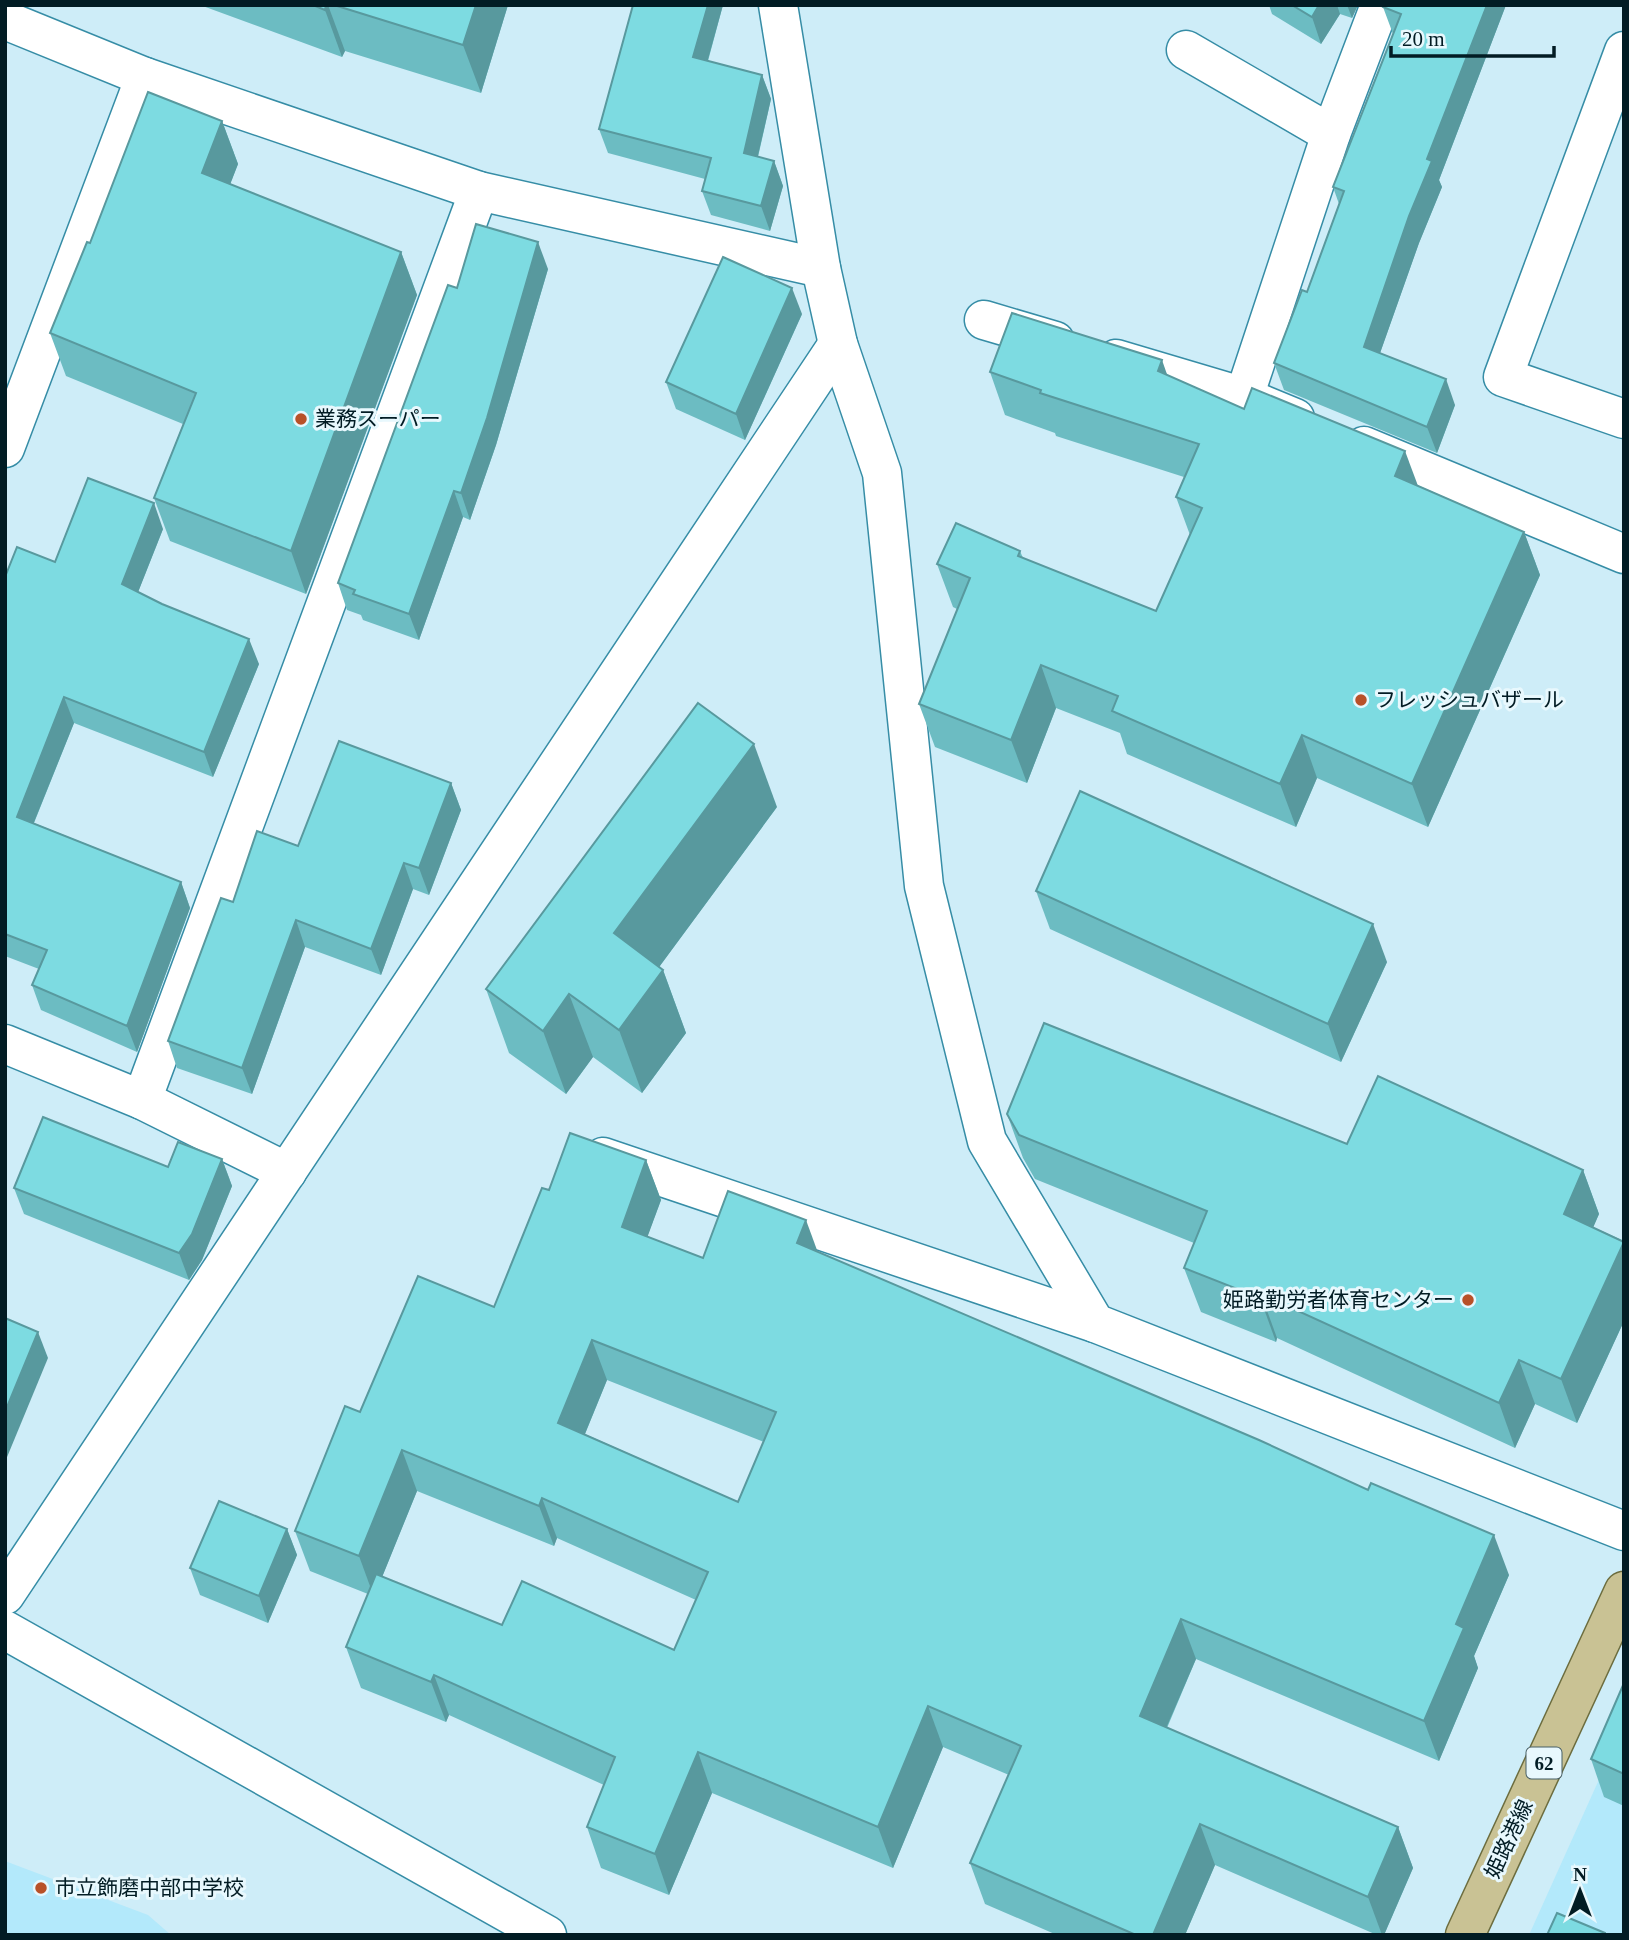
<svg xmlns="http://www.w3.org/2000/svg" width="1629" height="1940" font-family="'Times New Roman','Noto Sans JP',serif">
	<rect width="100%" height="100%" fill="#ceedf8"/>
	<g fill="#b3e9fb">
		<path d="M1624,1724V1935H1529Z"/>
		<path d="M5,1861L148,1915L171,1935H5Z"/>
	</g>
	<g fill="none" stroke-linecap="round" stroke-linejoin="round">
		<defs>
			<g id="minor">
				<path d="M778,5L821,268L838,344L882,473L924,886L987,1141L1095,1323L1624,1531"/>
				<path d="M5,20L145,77L479,191L821,268"/>
				<path d="M1186,50L1331,134"/>
				<path d="M1624,51L1503,377L1624,419"/>
				<path d="M984,320L1055,341"/>
				<path d="M1116,359L1244,397L1295,418"/>
				<path d="M1244,397L1331,134L1380,5"/>
				<path d="M1364,446L1624,554"/>
				<path d="M5,448L145,77"/>
				<path d="M5,1044L142,1100L479,191"/>
				<path d="M142,1100L287,1172"/>
				<path d="M603,1157L1095,1323"/>
				<path d="M5,1595L838,344"/>
			</g>
			<path id="tertiary" d="M5,1630L547,1935"/>
			<path id="primary" d="M1465,1935L1624,1591"/>
		</defs>
		<use href="#minor" stroke="#368da6" stroke-width="41"/>
		<use href="#tertiary" stroke="#368da6" stroke-width="41"/>
		<use href="#primary" stroke="#6c6d3f" stroke-width="41"/>
		<use href="#minor" stroke="#fff" stroke-width="38"/>
		<use href="#tertiary" stroke="#fff" stroke-width="38"/>
		<use href="#primary" stroke="#c9c294" stroke-width="38"/>
	</g>
	<g fill="#6cbcc2" fill-rule="evenodd">
		<path d="M200,5H508L481,93L345,51L342,57Z"/>
		<path d="M723,5L708,61L762,75L771,99L758,157L774,161L783,186L770,231L711,215L702,191L705,179L608,153L599,129Z"/>
		<path d="M1269,5H1358L1352,18L1340,14L1321,44L1272,14Z"/>
		<path d="M1506,5L1439,180L1442,187L1419,243L1380,353L1455,405L1437,453L1284,390L1274,363L1307,292L1339,204L1333,187L1393,34L1383,7Z"/>
		<path d="M222,121L238,164L230,184L401,252L417,295L306,594L170,541L154,498L183,424L66,376L50,333L90,243Z"/>
		<path d="M548,269L496,445L470,520L463,517L419,640L363,620L361,615L347,610L338,583L457,288Z"/>
		<path d="M802,314L745,440L676,409L666,382Z"/>
		<path d="M990,372L1167,375L1524,532L1540,575L1428,827L1317,778L1296,827L1127,754L1120,733L1056,708L1027,783L935,747L919,704L957,609L953,607L937,564L1020,551L1023,558L1156,611L1190,535L1176,497L1184,477L1056,436L1055,433L1005,415Z"/>
		<path d="M163,529L138,592L259,664L213,777L74,723L34,823L181,882L190,908L137,1052L41,1010L32,985L39,969L5,956V577Z"/>
		<path d="M451,783L461,810L429,895L413,889L381,975L305,947L252,1094L177,1068L168,1041L233,902L298,846Z"/>
		<path d="M777,807L659,967L663,970L686,1033L642,1093L593,1057L566,1094L509,1053L486,989Z"/>
		<path d="M1036,891L1387,962L1341,1062L1050,929Z"/>
		<path d="M1007,1114L1347,1144L1583,1170L1599,1214L1593,1227L1624,1241V1321L1577,1423L1535,1404L1515,1448L1277,1338L1276,1342L1201,1312L1184,1268L1194,1243L1035,1179L1023,1158Z"/>
		<path d="M222,1159L232,1186L202,1260L189,1280L24,1214L14,1188Z"/>
		<path d="M646,1160L661,1200L647,1237L703,1258L817,1252L1509,1575L1474,1656L1478,1668L1439,1761L1196,1659L1167,1728L1398,1827L1413,1868L1384,1935H1377L1215,1865L1185,1935H1057L985,1904L970,1863L1009,1775L943,1747L893,1868L712,1793L669,1895L601,1868L587,1827L604,1785L449,1715L446,1722L361,1688L346,1647L368,1594L310,1571L295,1531L360,1412L494,1307L549,1190ZM607,1380L764,1442L738,1502L585,1434ZM417,1491L554,1546L557,1538L696,1600L674,1650L502,1625L382,1577Z"/>
		<path d="M287,1529L297,1555L268,1623L200,1595L190,1568Z"/>
		<path d="M1624,1683V1806L1604,1797L1591,1759Z"/>
	</g>
	<g fill="#58999e">
		<path d="M326,5H328L345,51L342,57L325,10Z"/>
		<path d="M476,5H508L481,93L463,45Z"/>
		<path d="M708,5H723L702,81L693,57Z"/>
		<path d="M1319,5H1337L1340,14L1321,44L1312,17Z"/>
		<path d="M1347,5H1358L1352,18Z"/>
		<path d="M1487,5H1506L1439,180L1442,187L1419,243L1373,373L1364,347L1427,159Z"/>
		<path d="M762,75L771,99L753,177L744,153Z"/>
		<path d="M222,121L238,164L218,216L202,173Z"/>
		<path d="M774,161L783,186L770,231L761,206Z"/>
		<path d="M538,242L548,269L496,445L470,520L461,493Z"/>
		<path d="M401,252L417,295L306,594L291,551Z"/>
		<path d="M792,288L802,314L745,440L736,414Z"/>
		<path d="M1162,360L1177,403L1158,371Z"/>
		<path d="M1446,379L1455,405L1437,453L1427,427Z"/>
		<path d="M1405,451L1421,494L1395,476Z"/>
		<path d="M454,491L463,517L419,640L409,614Z"/>
		<path d="M154,503L163,529L131,610L122,584Z"/>
		<path d="M1524,532L1540,575L1428,827L1412,784Z"/>
		<path d="M249,639L259,664L213,777L204,752Z"/>
		<path d="M1041,665L1056,708L1027,783L1011,740Z"/>
		<path d="M64,697L74,723L26,842L17,817Z"/>
		<path d="M1302,735L1317,778L1296,827L1280,784Z"/>
		<path d="M754,744L777,807L637,997L614,933Z"/>
		<path d="M451,783L461,810L429,895L419,868Z"/>
		<path d="M404,863L413,889L381,975L371,949Z"/>
		<path d="M181,882L190,908L137,1052L127,1026Z"/>
		<path d="M296,920L305,947L252,1094L242,1068Z"/>
		<path d="M1373,924L1387,962L1341,1062L1328,1024Z"/>
		<path d="M663,970L686,1033L642,1093L619,1030Z"/>
		<path d="M569,994L593,1057L566,1094L543,1031Z"/>
		<path d="M222,1159L232,1186L202,1260L189,1280L179,1253Z"/>
		<path d="M646,1160L661,1200L636,1268L622,1227Z"/>
		<path d="M1583,1170L1599,1214L1580,1258L1564,1214Z"/>
		<path d="M806,1220L821,1261L797,1243Z"/>
		<path d="M1624,1242V1321L1577,1423L1561,1379Z"/>
		<path d="M1261,1294L1277,1338L1276,1342L1260,1298Z"/>
		<path d="M38,1332L48,1358L5,1462V1412Z"/>
		<path d="M592,1340L607,1380L573,1463L558,1423Z"/>
		<path d="M1519,1360L1535,1404L1515,1448L1499,1403Z"/>
		<path d="M402,1450L417,1491L374,1597L359,1556Z"/>
		<path d="M542,1498L557,1538L554,1546L539,1506Z"/>
		<path d="M287,1529L297,1555L268,1623L259,1596Z"/>
		<path d="M1494,1535L1509,1575L1474,1656L1478,1668L1439,1761L1424,1721L1456,1624Z"/>
		<path d="M1181,1619L1196,1659L1154,1756L1140,1716Z"/>
		<path d="M434,1675L449,1715L446,1722L431,1682Z"/>
		<path d="M928,1706L943,1747L893,1868L878,1827Z"/>
		<path d="M698,1752L712,1793L669,1895L655,1854Z"/>
		<path d="M1200,1824L1215,1865L1185,1935H1153Z"/>
		<path d="M1398,1827L1413,1868L1384,1935H1382L1368,1897Z"/>
	</g>
	<g fill="#7ddbe1" stroke="#58999e" stroke-width="2" fill-rule="evenodd">
		<path d="M313,5H326L325,10Z"/>
		<path d="M334,5H476L463,45Z"/>
		<path d="M633,5H708L693,57L762,75L744,153L774,161L761,206L702,191L711,158L599,129Z"/>
		<path d="M1292,5H1319L1312,17Z"/>
		<path d="M1384,5H1487L1427,159L1432,161L1409,216L1364,347L1446,379L1427,427L1274,363L1302,290L1307,292L1344,191L1333,187L1401,14L1383,7Z"/>
		<path d="M148,92L222,121L202,173L401,252L291,551L154,498L196,393L50,333L87,242L90,243Z"/>
		<path d="M476,224L538,242L487,418L461,493L454,491L409,614L353,594L355,590L338,583L448,285L457,288Z"/>
		<path d="M723,257L792,288L736,414L666,382Z"/>
		<path d="M1012,313L1162,360L1158,371L1244,409L1252,388L1405,451L1395,476L1524,532L1412,784L1302,735L1280,784L1112,711L1118,696L1041,665L1011,740L919,704L970,578L937,564L956,523L1020,551L1018,556L1156,611L1202,508L1176,497L1199,444L1040,393L1041,390L990,372Z"/>
		<path d="M88,478L154,503L122,584L162,604L249,639L204,752L64,697L17,817L181,882L127,1026L32,985L47,950L5,934V577L17,547L55,562Z"/>
		<path d="M698,703L754,744L614,933L663,970L619,1030L569,994L543,1031L486,989Z"/>
		<path d="M339,741L451,783L419,868L404,863L371,949L296,920L242,1068L168,1041L221,898L233,902L257,831L298,846Z"/>
		<path d="M1080,791L1373,924L1328,1024L1036,891Z"/>
		<path d="M1044,1023L1347,1144L1378,1076L1583,1170L1564,1214L1624,1242L1561,1379L1519,1360L1499,1403L1261,1294L1260,1298L1184,1268L1207,1211L1019,1135L1007,1114Z"/>
		<path d="M43,1117L168,1167L178,1142L222,1159L192,1234L179,1253L14,1188Z"/>
		<path d="M570,1133L646,1160L622,1227L703,1258L728,1191L806,1220L797,1243L1259,1440L1368,1490L1371,1483L1494,1535L1456,1624L1464,1628L1424,1721L1181,1619L1140,1716L1398,1827L1368,1897L1200,1824L1153,1935H1136L970,1863L1021,1746L928,1706L878,1827L698,1752L655,1854L587,1827L615,1757L434,1675L431,1682L346,1647L376,1574L502,1625L522,1581L674,1650L708,1572L542,1498L539,1506L402,1450L359,1556L295,1531L345,1406L360,1412L418,1276L494,1307L542,1188L549,1190ZM592,1340L776,1412L738,1502L558,1423Z"/>
		<path d="M5,1318L38,1332L5,1412Z"/>
		<path d="M219,1501L287,1529L259,1596L190,1568Z"/>
		<path d="M1624,1683V1774L1591,1759Z"/>
		<path d="M1557,1913L1605,1933V1935H1547Z"/>
	</g>
	<g fill="#b85128" stroke="#e8f8fd" stroke-width="2.5">
		<circle cx="301" cy="419" r="7"/>
		<circle cx="1361" cy="700" r="7"/>
		<circle cx="1468" cy="1300" r="7"/>
		<circle cx="41" cy="1888" r="7"/>
	</g>
	<g text-anchor="middle" stroke-width="6" stroke-linejoin="round" paint-order="stroke">
		<rect fill="#e8f8fd" stroke="#475e65" stroke-width="2" x="1526.5" y="1747.5" width="35" height="31" rx="5"/>
		<g font-size="19" font-weight="bold" fill="#021c24">
			<text x="1544" y="1770">62</text>
		</g>
		<g font-size="21" fill="#021c24" stroke="#e8f8fd" text-anchor="start">
			<text x="315" y="426">業務スーパー</text>
			<text x="1375" y="707">フレッシュバザール</text>
			<text x="1454" y="1307" text-anchor="end">姫路勤労者体育センター</text>
			<text x="55" y="1895">市立飾磨中部中学校</text>
		</g>
		<g font-size="21" fill="#021c24" stroke="#e8f8fd">
			<text transform="translate(1509 1839) rotate(-65)" y="7">姫路港線</text>
		</g>
	</g>
	<rect width="1629" height="1940" fill="none" stroke="#021c24" stroke-width="14"/>
	<g transform="translate(1580 1891)" stroke="#e8f8fd" stroke-width="5" paint-order="stroke">
	<path d="M0-5L12 26L0 18L-12 26Z" fill="#021c24"/>
	<text y="-10" font-size="19" font-weight="bold" text-anchor="middle" fill="#021c24">N</text>
	</g>
	<path d="M1391 46v10h163v-10" fill="none" stroke="#021c24" stroke-width="3.5"/>
	<text x="1402" y="46" font-size="21" fill="#021c24" stroke="#e8f8fd" stroke-width="5" paint-order="stroke">20 m</text>
</svg>
